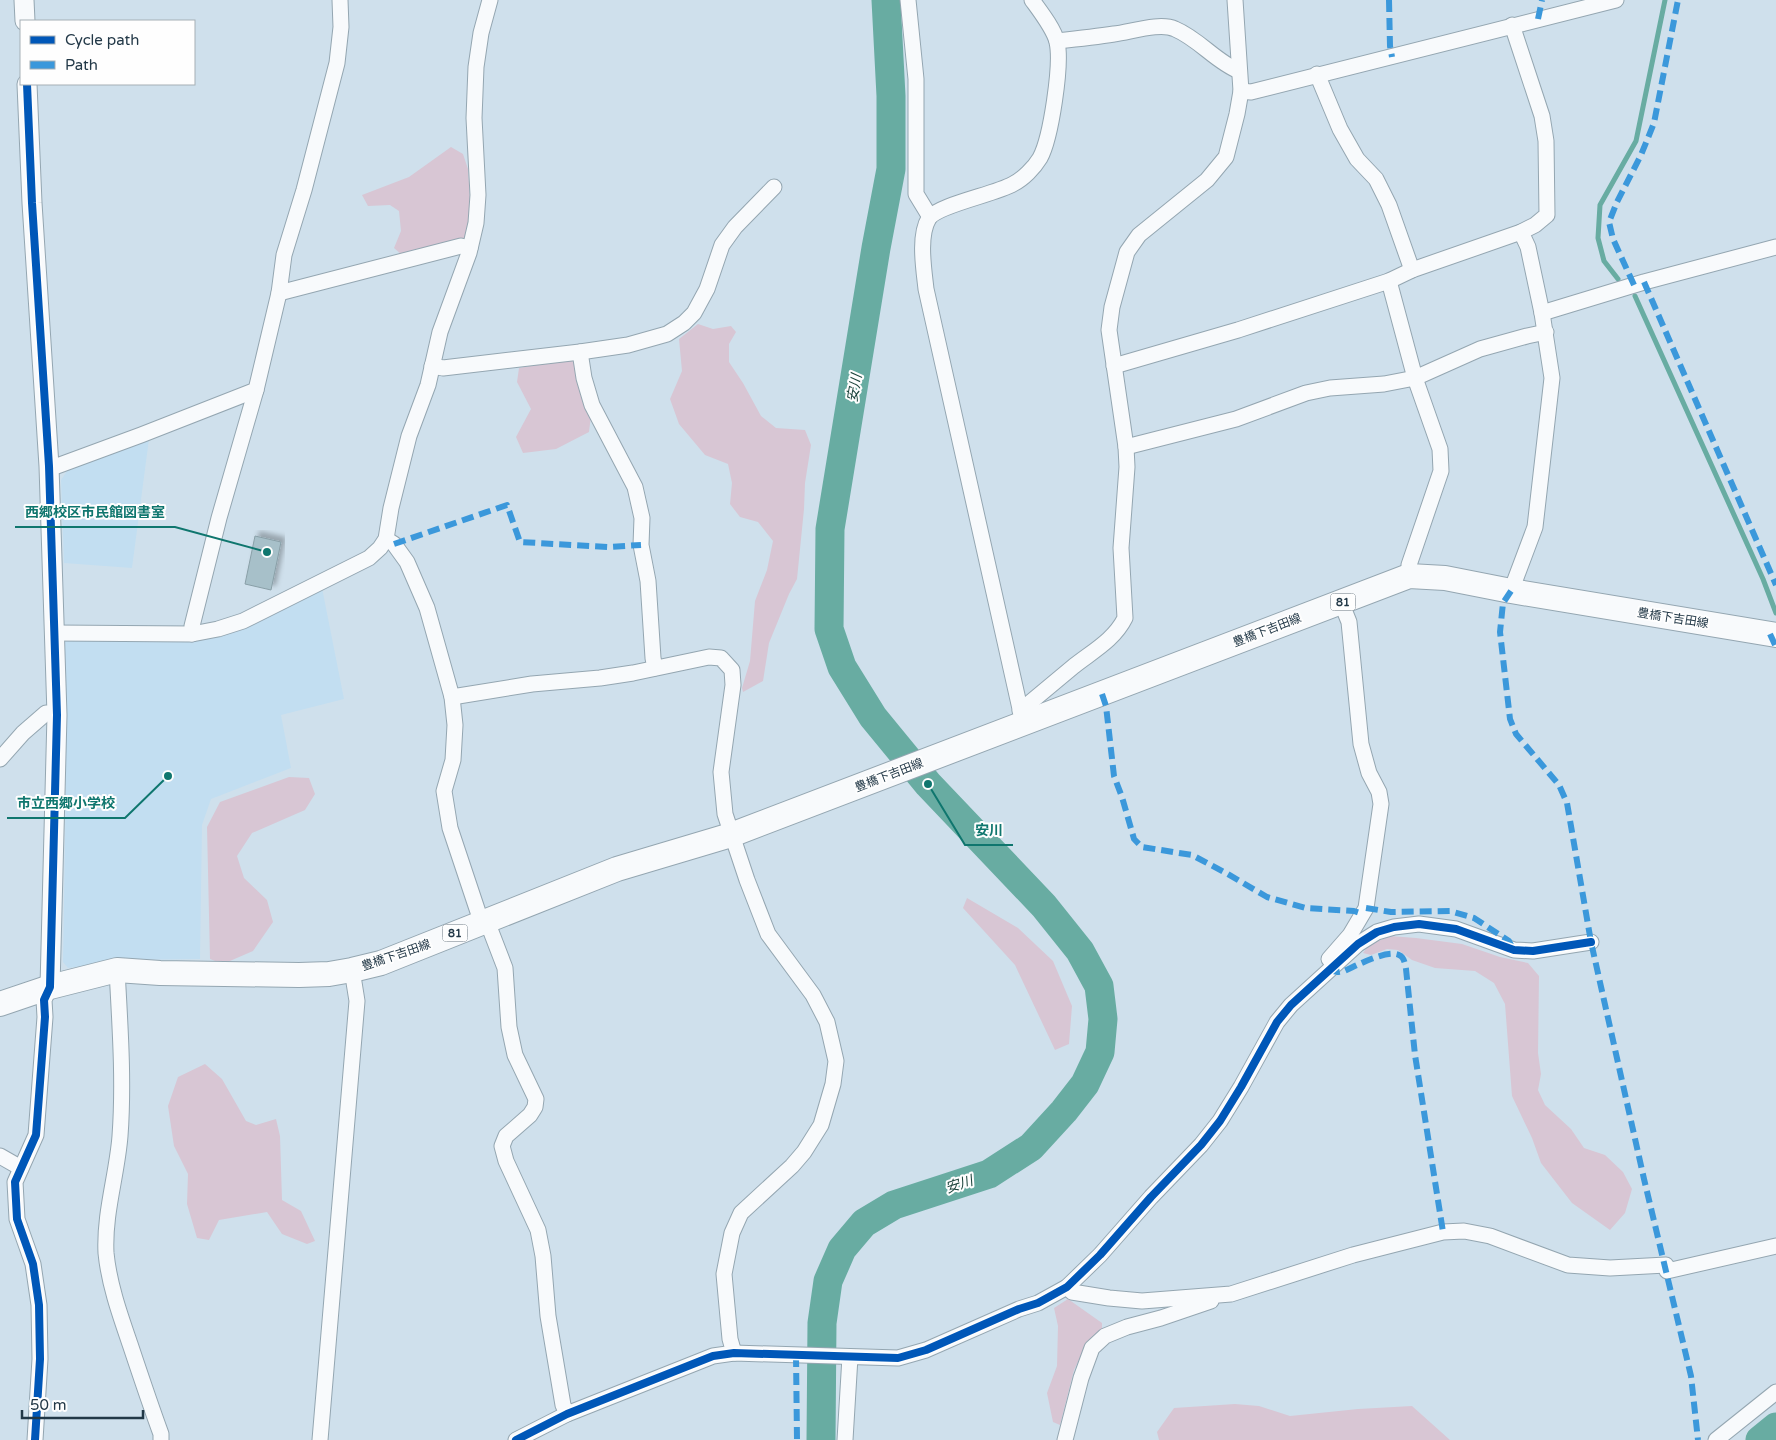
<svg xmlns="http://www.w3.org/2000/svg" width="1776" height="1440" font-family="'Varela Round','Noto Sans JP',sans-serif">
	<defs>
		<filter id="shadow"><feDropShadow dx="4.5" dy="-4.5" stdDeviation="2.5" flood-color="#0004"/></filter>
	</defs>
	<rect width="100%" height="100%" fill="#cfe0ec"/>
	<g fill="#c2def1">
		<path d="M149,439L132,568L64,563L61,480L67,471Z"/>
		<path d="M322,588L344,699L281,715L291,768L211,799L202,825L200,959L123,960L68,968L63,962L66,784L63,643L72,638L195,640Z"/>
	</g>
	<g fill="#d8c6d4">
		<path d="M451,147L463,154L468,169L471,214L466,237L450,244L416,249L401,254L394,248L401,231L399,211L390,205L368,206L362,195L409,177Z"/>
		<path d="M698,324L713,329L731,326L736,332L729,344V362L743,383L761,416L776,428L805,430L811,445L805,483L804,509L797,579L789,594L769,643L763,681L743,692L742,688L750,661L755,601L767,570L773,541L758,522L740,517L730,504L732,483L728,464L705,455L679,424L670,399L682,371L679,339Z"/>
		<path d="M568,359L576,363L591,416L589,432L556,449L523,453L516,437L531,409L517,382L519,368Z"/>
		<path d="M289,777L309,778L315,794L305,810L252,833L237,856L244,878L267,900L273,922L253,951L223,964L210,959L207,827L220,802Z"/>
		<path d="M967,898L1018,928L1053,961L1072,1006L1069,1044L1055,1050L1015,965L963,908Z"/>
		<path d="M1390,936L1416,938L1462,944L1500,957L1528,963L1539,976L1538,1053L1541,1074L1538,1090L1545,1105L1571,1129L1584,1148L1605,1155L1623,1172L1632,1189L1625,1213L1610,1230L1572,1203L1541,1163L1532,1138L1512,1096L1505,1004L1494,983L1475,971L1435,968L1412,960L1398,950L1387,949L1371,955L1363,953L1369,945Z"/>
		<path d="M205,1064L222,1079L246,1121L256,1125L276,1119L280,1136L282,1200L301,1211L315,1241L307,1244L282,1234L267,1212L219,1220L209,1240L197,1238L187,1204L188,1174L174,1146L168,1106L178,1077Z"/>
		<path d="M1068,1299L1102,1323V1331L1087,1343L1074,1370L1060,1425L1053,1422L1047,1393L1057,1366L1058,1326L1054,1308Z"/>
		<path d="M1235,1404L1259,1406L1290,1416L1358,1409L1412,1406L1450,1440H1159L1157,1432L1174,1408Z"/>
	</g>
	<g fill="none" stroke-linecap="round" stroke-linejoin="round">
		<g stroke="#68aca2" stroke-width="5">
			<path d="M1618,279L1604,261L1598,238L1600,205L1636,141L1665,0"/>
			<path d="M1635,296L1763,579L1776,613"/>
		</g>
		<g stroke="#68aca2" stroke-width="29">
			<path d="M821,1440L822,1323L828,1281L842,1249L864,1223L894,1205L989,1174L1031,1147L1064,1111L1085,1084L1100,1052L1103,1019L1099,986L1080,951L1044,906L928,784L873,717L842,667L829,629L830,529L876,248L891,169V96L886,0"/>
			<path d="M1760,1440L1776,1427"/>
		</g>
	</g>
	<path fill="#a7c0c9" stroke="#899fa7" filter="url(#shadow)" d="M255,536L281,542L271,590L245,584Z"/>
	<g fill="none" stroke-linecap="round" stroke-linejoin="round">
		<defs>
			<g id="minor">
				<path d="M908,0L916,79V194L930,217"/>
				<path d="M1057,41C1076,39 1095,37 1114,34C1131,32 1160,22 1175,29C1199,39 1216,62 1239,71"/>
				<path d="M1317,74L1340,129L1357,159L1376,179L1389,205L1412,270"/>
				<path d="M1241,91L1251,92L1616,0"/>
				<path d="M1389,281L1415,378L1440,449L1441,471L1409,565V576"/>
				<path d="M279,293L461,246L470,248"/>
				<path d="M1542,313L1644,282L1776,247"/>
				<path d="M580,352L584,378L592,405L635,487L642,518L641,545L648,581L653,658L655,668"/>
				<path d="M432,366L443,368L580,352L628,345L667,334L684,323L694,313L707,289L722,245L735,227L774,187"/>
				<path d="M1114,366L1238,330L1389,281L1412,270L1521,232L1535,225L1547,215L1546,141L1542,116L1512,25"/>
				<path d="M1126,447L1236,419L1306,393L1330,388L1384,384L1415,378L1480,349L1527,336L1546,332"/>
				<path d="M49,466H57L141,435L256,390L279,293L284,255L304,190L337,63L341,27L340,0"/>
				<path d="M386,539L394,544L407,562L427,608L452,697L455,725L453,760L444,791L450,828L479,915L490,929L505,968L509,1027L515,1055L536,1099L535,1107L530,1115L506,1136L502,1146L506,1161L538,1230L543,1256L548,1316L563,1405L567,1414"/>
				<path d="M1511,591L1535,527L1552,378L1542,313L1528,247L1521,232"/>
				<path d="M54,633L192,634L218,629L243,621L369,558L380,548L386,539L391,508L409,436L428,385L440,332L469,253L476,223L478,195L474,118L476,67L481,33L490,0"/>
				<path d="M192,634V626L219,518L256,390"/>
				<path d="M452,697L532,684L600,678L633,673L709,657L721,658L732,670L733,685L721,772L725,814L747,880L768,934L813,995L827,1022L836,1061L833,1084L821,1125L804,1152L792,1166L741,1213L732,1233L724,1274L730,1339L734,1353"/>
				<path d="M1020,711C1038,696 1056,681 1074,666C1093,651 1114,640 1125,618L1121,548L1127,467L1126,447L1109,330L1112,307L1127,252L1139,235L1207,180L1226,157L1237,114L1241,91L1235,0"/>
				<path d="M1023,722L926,289C924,270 918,236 929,218C938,205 996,194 1013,184C1023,179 1034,168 1040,158C1051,138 1062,64 1057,42C1054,29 1040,11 1032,0"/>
				<path d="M0,759L23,733L46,713L57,715"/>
				<path d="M1329,959L1350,935L1366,908L1381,804L1379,792L1369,773L1361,744L1349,622L1341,602"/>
				<path d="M117,970C120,1026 124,1081 120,1136C117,1175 104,1213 106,1253C109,1284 120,1315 130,1344C140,1374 150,1404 161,1434V1440"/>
				<path d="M0,1156L21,1168"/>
				<path d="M1667,1271L1776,1246"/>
				<path d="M1067,1287L1072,1292L1109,1298L1142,1301L1231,1294L1353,1255L1443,1232L1464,1231L1490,1236L1568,1265L1610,1268L1666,1265"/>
				<path d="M35,1440L40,1359L39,1305L33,1264L17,1219L15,1182L36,1135L45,1017L44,1000L50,987"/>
				<path d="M320,1440L357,1001L352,970"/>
				<path d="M516,1440L567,1414L713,1356L734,1353L898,1358L926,1350L1019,1309L1038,1303L1067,1287L1100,1255L1151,1197L1201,1145L1220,1121L1241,1087L1277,1022L1291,1005L1358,944L1377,932L1394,927L1419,924L1456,929L1514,950L1533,951L1591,942"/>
				<path d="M845,1440L850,1357"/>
				<path d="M1065,1440L1081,1378L1092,1348L1105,1336L1127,1327L1161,1318L1211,1301"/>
				<path d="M1716,1440L1776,1392"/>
			</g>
			<g id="tertiary">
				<path d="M24,0L25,21"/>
				<path d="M27,84L32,203L49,466L57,715L50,987"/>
			</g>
			<path id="primary" d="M0,1004L50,987L117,970L160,973L299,975L329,974L352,970L381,963L617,869L731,835L1409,576L1445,578L1511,591L1776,635"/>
		</defs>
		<use href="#minor" stroke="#94a6b1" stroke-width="17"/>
		<use href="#tertiary" stroke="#94a6b1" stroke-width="21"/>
		<use href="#primary" stroke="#94a6b1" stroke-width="26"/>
		<use href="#minor" stroke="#f8fafc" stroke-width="15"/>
		<use href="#tertiary" stroke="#f8fafc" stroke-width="19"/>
		<use href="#primary" stroke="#f8fafc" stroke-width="24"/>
		<g stroke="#3b98db" stroke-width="6" stroke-dasharray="12 6" stroke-linecap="butt">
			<path d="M1389,0L1390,46L1392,57"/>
			<path d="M1538,19L1542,0"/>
			<path d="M1644,282L1776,585"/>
			<path d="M1634,285L1613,239L1609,222L1617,202L1641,155L1654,123L1678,0"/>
			<path d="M394,544L507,505L520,542L608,547L641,545"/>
			<path d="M1511,591L1503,603L1500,632L1510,719L1516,734L1559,785L1567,803L1591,942L1644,1179L1691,1376L1698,1440"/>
			<path d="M1770,634L1776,647"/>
			<path d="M1102,694L1106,706L1114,776L1122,797L1134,839L1142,847L1192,855L1226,873L1267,897L1306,908L1354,911L1363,914"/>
			<path d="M1366,908L1391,912L1450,911L1474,918L1509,941L1512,947"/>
			<path d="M1328,970L1338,972L1344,971C1356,966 1387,949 1399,955C1404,957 1405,963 1406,969L1415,1055L1443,1232"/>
			<path d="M796,1355L797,1440"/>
		</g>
		<defs>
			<g id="cycleway">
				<path d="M27,84L32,203L49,466L57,715L50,987L44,1000L45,1017L36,1135L15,1182L17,1219L33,1264L39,1305L40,1359L35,1440"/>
				<path d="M516,1440L567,1414L713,1356L734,1353L898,1358L926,1350L1019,1309L1038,1303L1067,1287L1100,1255L1151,1197L1201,1145L1220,1121L1241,1087L1277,1022L1291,1005L1358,944L1377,932L1394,927L1419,924L1456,929L1514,950L1533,951L1591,942"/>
			</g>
		</defs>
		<use href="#cycleway" stroke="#fefefe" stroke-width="11"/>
		<use href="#cycleway" stroke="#0057b8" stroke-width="8"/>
	</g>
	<g text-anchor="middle" stroke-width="4" stroke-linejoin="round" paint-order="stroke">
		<g fill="#fefefe" stroke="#64737e" stroke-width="1">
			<rect x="1330.5" y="593.5" width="25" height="17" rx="4"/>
			<rect x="442.5" y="924.5" width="25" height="17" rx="4"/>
		</g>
		<g font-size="11" font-weight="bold" fill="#223847">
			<text x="1343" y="606">81</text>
			<text x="455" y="937">81</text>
		</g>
		<g font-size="12" fill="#223847" stroke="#fefefe">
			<text transform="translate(1673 618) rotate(9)" y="4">豊橋下吉田線</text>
			<text transform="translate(1267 630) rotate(-21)" y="4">豊橋下吉田線</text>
			<text transform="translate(889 775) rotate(-21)" y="4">豊橋下吉田線</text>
			<text transform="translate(396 955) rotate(-19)" y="4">豊橋下吉田線</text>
		</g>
		<g font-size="14" font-style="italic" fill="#1c443c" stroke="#fefefe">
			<text transform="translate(854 388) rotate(-80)" y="5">安川</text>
			<text transform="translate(959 1184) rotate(-18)" y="5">安川</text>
		</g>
	</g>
	<path fill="none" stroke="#0f766e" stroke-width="2" d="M267 552L175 527H15M168 776L125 818H7M928 784L965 845H1013"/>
	<g fill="#0f766e" stroke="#fefefe" stroke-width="2">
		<circle cx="267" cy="552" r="5"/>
		<circle cx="168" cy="776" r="5"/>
		<circle cx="928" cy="784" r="5"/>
	</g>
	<g font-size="14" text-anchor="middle" font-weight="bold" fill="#0f766e" stroke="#fefefe" stroke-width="4" stroke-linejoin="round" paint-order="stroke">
		<text x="95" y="517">西郷校区市民館図書室</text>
		<text x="66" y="808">市立西郷小学校</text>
		<text x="989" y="835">安川</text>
	</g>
	<rect x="20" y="20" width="175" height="65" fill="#fefefe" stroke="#a6afb5"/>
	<rect x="30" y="36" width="25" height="8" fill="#0057b8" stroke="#a6afb5"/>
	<text x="65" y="45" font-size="15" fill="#223847">Cycle path</text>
	<rect x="30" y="61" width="25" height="8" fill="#3b98db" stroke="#a6afb5"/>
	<text x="65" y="70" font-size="15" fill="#223847">Path</text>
	<path d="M22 1410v8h121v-8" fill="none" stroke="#223847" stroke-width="2.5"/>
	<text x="30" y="1410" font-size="15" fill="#223847" stroke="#fefefe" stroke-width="4" paint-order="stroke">50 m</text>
</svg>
